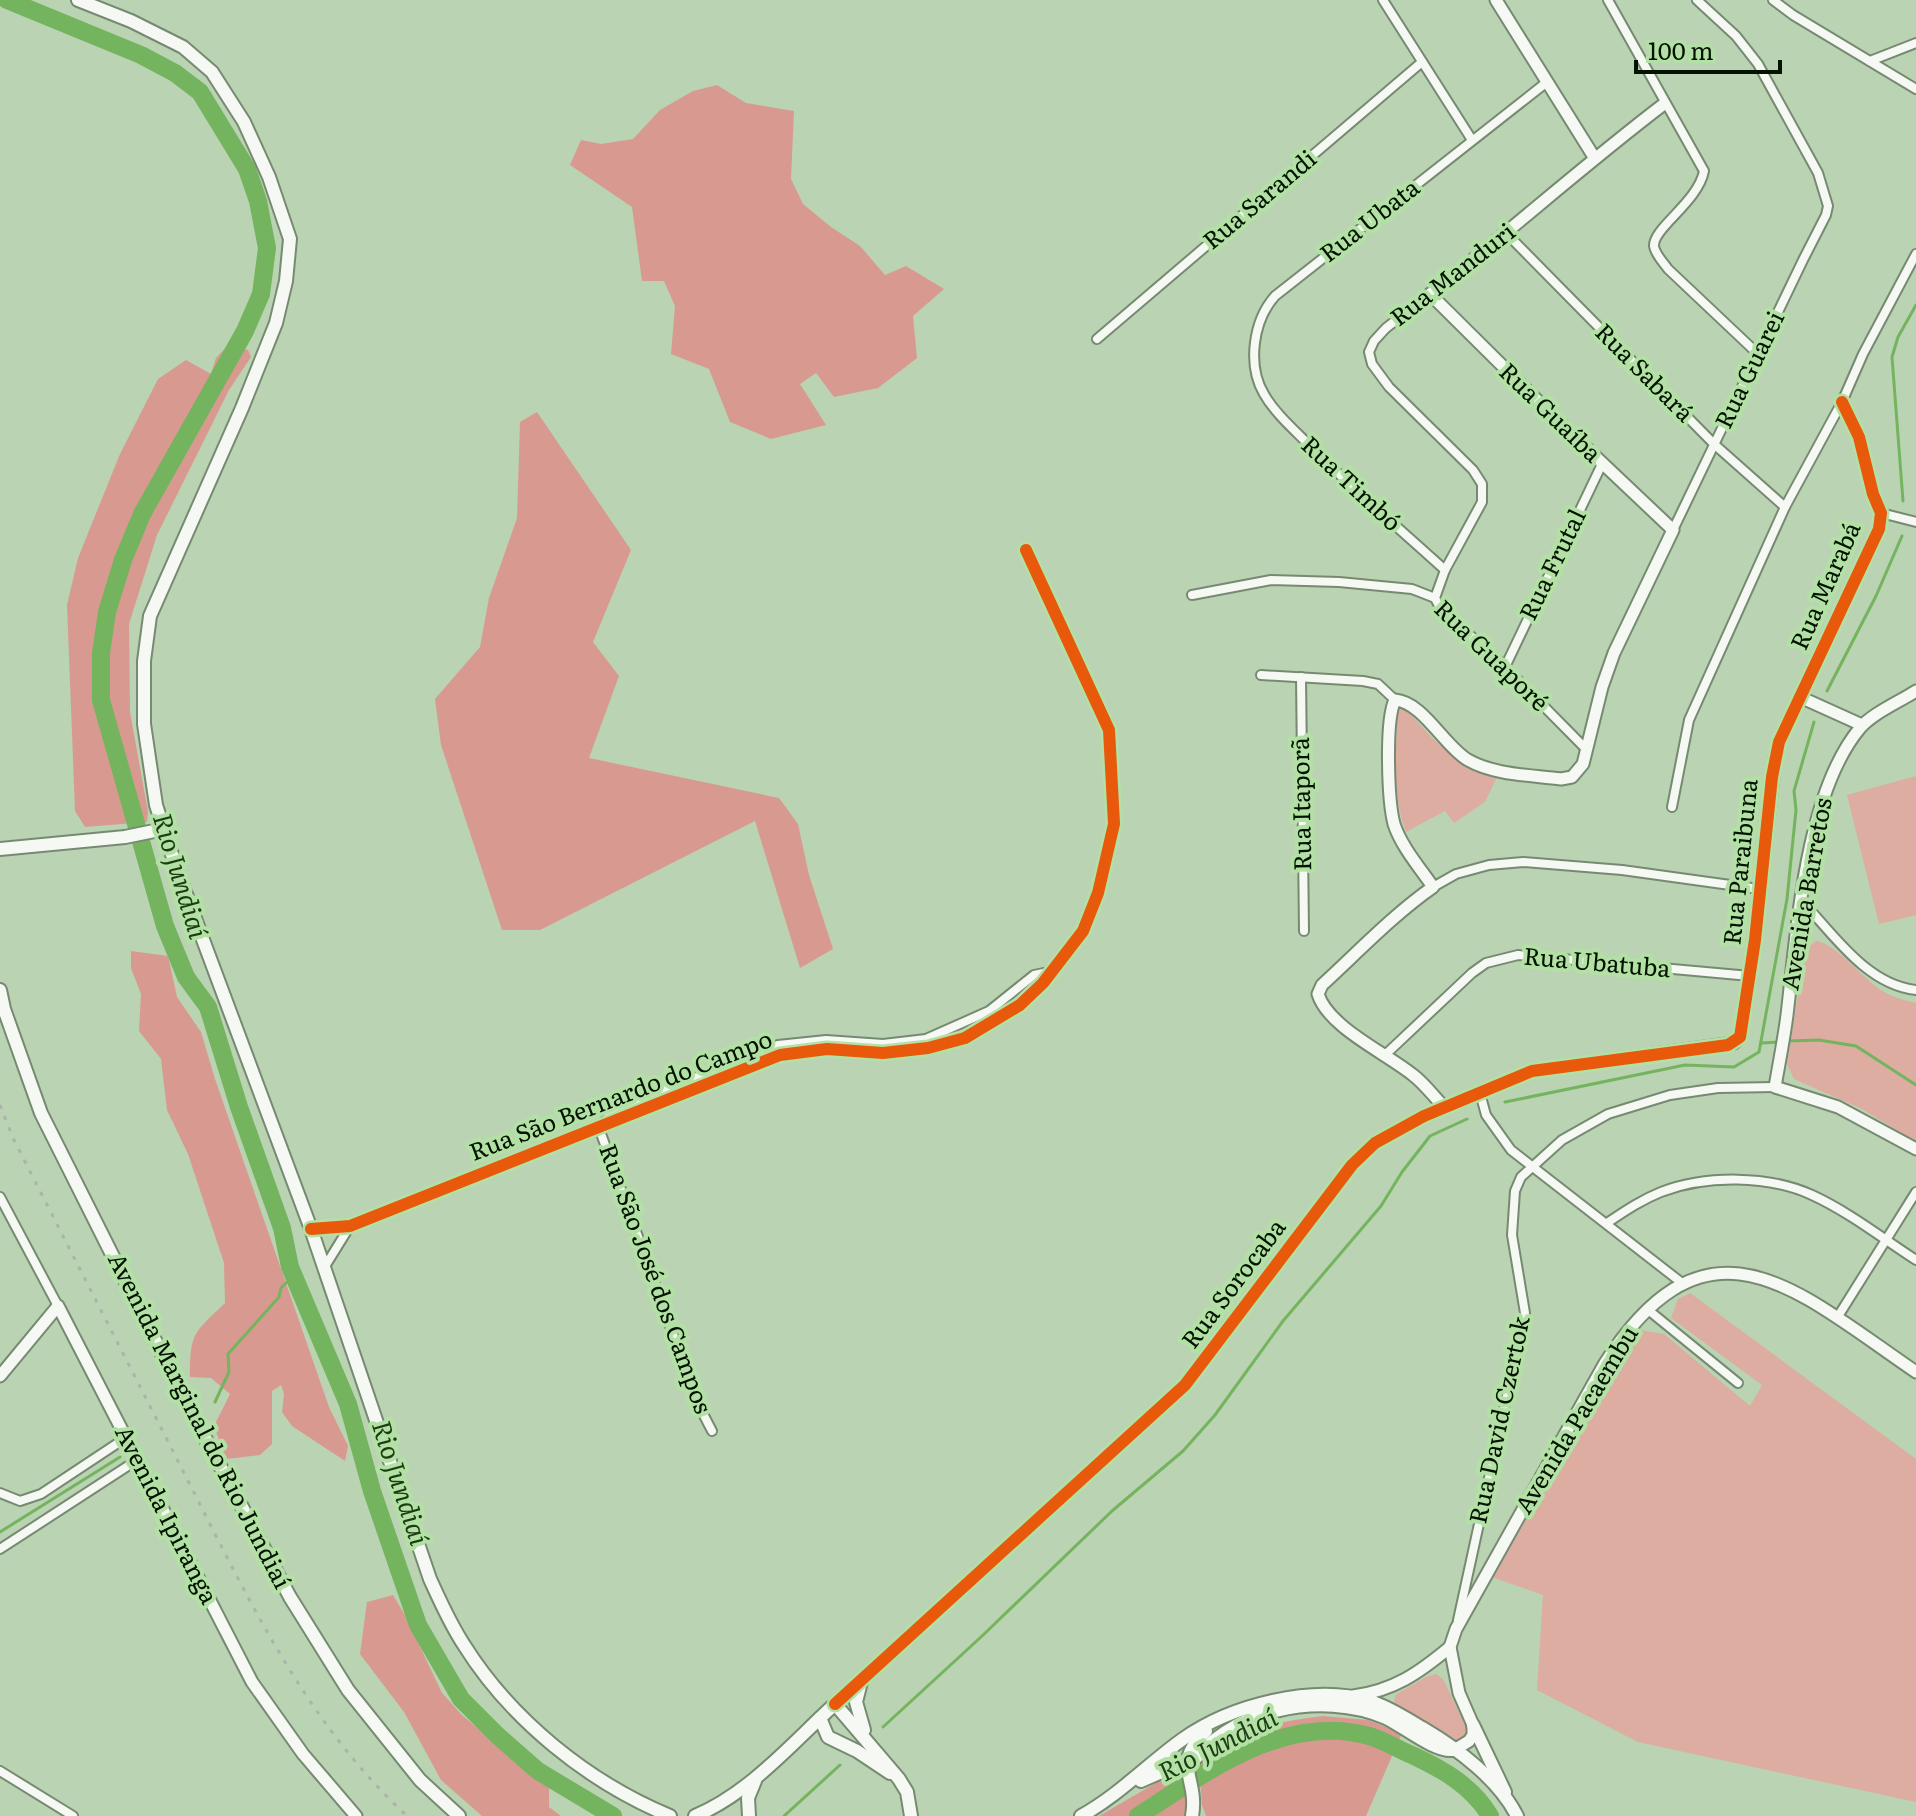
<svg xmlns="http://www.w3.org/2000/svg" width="1916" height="1816" font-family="Literata,serif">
	<rect width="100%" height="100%" fill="#bad3b2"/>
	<g fill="#dcada0">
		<path d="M1398,708H1405L1432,738L1462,763L1497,777L1485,802L1454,823L1445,811L1406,832C1391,792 1396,750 1398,708Z"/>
		<path d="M1916,776V915L1879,924L1847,795Z"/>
		<path d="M1816,941C1834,942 1863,979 1881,990C1892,997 1903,1000 1916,1003V1142L1862,1109L1794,1079L1787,1064L1805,950Z"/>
		<path d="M1690,1293L1916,1459V1802L1638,1742L1537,1690L1543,1595L1492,1577L1640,1330L1664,1334L1750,1406L1762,1385L1671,1318L1678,1299Z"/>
		<path d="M1436,1674L1443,1679L1468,1731L1457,1744L1394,1705L1395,1695L1426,1677Z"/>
	</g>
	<g fill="#d89a90">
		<path d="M717,85L746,103L794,111L791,179L803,204L831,227L860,246L885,275L906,266L944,289L913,316L917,358L878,388L834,397L816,373L800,384L826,425L771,439L730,422L709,369L671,354L675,306L664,281H642L632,207L570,165L581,140L601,144L633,139L660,110L693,91Z"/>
		<path d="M228,345L248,350L251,357L229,390L157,535L129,624L130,712L148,812L147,822L85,827L75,811L67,605L78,558L120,454L158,379L186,360L211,374L216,358Z"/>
		<path d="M537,412L631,550L593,642L619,676L589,758L779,798L798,824L809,875L833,949L800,968L755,821L540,930H502L441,745L435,699L480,647L489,598L517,518L520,422Z"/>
		<path d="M131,951L168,956L177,997L201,1032L215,1079L329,1407L348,1446L345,1461L292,1426L282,1412L284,1394L281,1385L272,1391V1444L260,1455L226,1459L214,1426L230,1394L211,1378L190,1377C190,1332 194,1333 225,1303L224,1263L188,1154L167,1110L161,1059L139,1031L141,994L131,968Z"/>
		<path d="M393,1595L405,1615L442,1693L462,1715L549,1788V1807L561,1816H482L441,1780L404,1712L360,1654L367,1602Z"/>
		<path d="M1323,1716L1368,1720L1402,1733L1366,1816H1206L1202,1805L1199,1765C1230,1729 1278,1722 1323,1716Z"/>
		<path d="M1168,1776L1189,1795L1184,1816H1099Z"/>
	</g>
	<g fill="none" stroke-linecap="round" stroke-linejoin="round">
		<g stroke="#74b45f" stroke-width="3">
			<path d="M1903,501L1892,357L1898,337L1916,305"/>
			<path d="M1827,691L1876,596L1902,536"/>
			<path d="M1788,1041L1819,1040L1856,1046L1916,1085"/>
			<path d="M1761,1043L1780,1042"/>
			<path d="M1505,1102L1685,1065L1734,1067L1759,1052L1787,899L1796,810L1794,791L1814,722"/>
			<path d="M215,1402L229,1372L228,1354L279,1297L281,1288L294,1275"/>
			<path d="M0,1532L120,1457"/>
			<path d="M883,1727L981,1637L1112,1511L1183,1451L1215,1415L1283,1321L1381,1206L1402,1172L1430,1136L1467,1119"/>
			<path d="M784,1816L840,1765"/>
		</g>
		<g stroke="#74b45f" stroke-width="18">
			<path d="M7,0L141,55L175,73L200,92L247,169L258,201L267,248L261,294L245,331L142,514L123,560L107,612L101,653V700L165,926L186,977L208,1007L239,1107L282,1228L290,1267L348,1404L372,1491L418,1625L461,1699L497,1735L538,1771L613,1816"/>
			<path d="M1138,1816C1205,1773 1285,1712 1369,1736C1384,1740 1399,1750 1414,1756C1444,1770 1473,1787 1490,1816"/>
		</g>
		<defs>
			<g id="street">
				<path d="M1383,0L1472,140"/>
				<path d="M1608,0L1704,171C1698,202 1653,228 1654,246C1655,254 1663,262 1668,269L1758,354"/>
				<path d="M1773,0L1793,15L1916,89"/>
				<path d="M1870,61L1916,43"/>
				<path d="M1507,234L1714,444L1785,507"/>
				<path d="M1430,294L1386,328L1374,341L1369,352L1372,364L1389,387L1473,470L1482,484V502L1445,570L1435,598"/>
				<path d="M1097,339L1422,62"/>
				<path d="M1881,513L1916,522"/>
				<path d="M1673,530L1803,260L1826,215L1828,206L1818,173L1758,64L1736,36L1697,0"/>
				<path d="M1445,570C1401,530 1355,491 1313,449C1297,432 1276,415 1264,394C1247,365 1253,321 1275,296L1547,82"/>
				<path d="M1192,595L1271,580L1339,582L1412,589L1435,598L1440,608L1505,667L1587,750"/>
				<path d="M1505,667L1602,464"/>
				<path d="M1261,675L1363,681L1378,684L1395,700"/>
				<path d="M1301,677L1304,931"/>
				<path d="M1800,697L1879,529L1881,513L1873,494L1859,437L1842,402"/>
				<path d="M1672,807L1689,720L1785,507L1842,402L1863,354L1916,254"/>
				<path d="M1433,887L1456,874L1489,865L1523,862L1622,870L1759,889"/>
				<path d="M1802,901C1833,934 1867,985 1916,990"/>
				<path d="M1385,1055L1472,973L1486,963L1518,955L1750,976"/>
				<path d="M1480,1093L1486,1115L1511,1150L1682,1283"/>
				<path d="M602,1124L616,1109L778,1045L826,1040L883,1044L926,1039L989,1011L1034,975L1053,971"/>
				<path d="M599,1128L698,1404L712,1431"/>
				<path d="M0,1197L58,1306"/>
				<path d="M1607,1223C1625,1211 1641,1200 1661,1192C1706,1175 1768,1175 1812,1195C1849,1212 1882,1238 1916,1260"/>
				<path d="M311,1229L350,1226L780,1055L827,1049L883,1053L928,1048L965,1038L1020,1005L1043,983L1083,931L1098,893L1114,824L1109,730L1026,550"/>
				<path d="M324,1268L350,1226"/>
				<path d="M1647,1309L1738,1383"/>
				<path d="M1837,1318L1916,1192"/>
				<path d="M0,1493L20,1501L41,1494L127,1437"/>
				<path d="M0,1549L137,1460"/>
				<path d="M1458,1620L1525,1313L1512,1235L1515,1191L1521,1177L1562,1140L1608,1114L1670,1095L1718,1088L1775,1087"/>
				<path d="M0,1771L73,1816"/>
			</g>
			<g id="secondary">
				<path d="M1496,0L1594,157"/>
				<path d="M1916,691C1899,702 1873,713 1860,728C1805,794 1797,931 1787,1015C1784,1039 1779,1063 1775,1087L1838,1107L1916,1149"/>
				<path d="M1444,1107C1434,1097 1425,1084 1413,1075C1386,1053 1328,1027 1318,994L1322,985C1358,952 1393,915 1433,887C1420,868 1401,846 1394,824C1388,801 1385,720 1395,700C1423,702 1444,746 1468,760C1494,775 1531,775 1561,779L1572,777L1583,764L1602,687L1614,653L1673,530L1561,424L1430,294C1509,232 1584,165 1664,104"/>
				<path d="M0,1376L58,1306L252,1682L303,1754L356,1816"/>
				<path d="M1353,1696C1393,1691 1419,1673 1450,1647"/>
				<path d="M835,1704L1185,1385L1352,1165L1375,1143L1424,1116L1532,1071L1734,1043L1740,1037L1755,940L1775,758L1779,742L1800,697L1862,725"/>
				<path d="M1456,1749L1469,1741L1473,1735V1725L1459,1693L1450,1647L1456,1629L1605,1363C1709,1202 1797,1291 1916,1372"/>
			</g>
			<g id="primary">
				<path d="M78,0L131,21L183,47L212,72L244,122L269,177L290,239L286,281L276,323L242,408L150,616L144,661V724L156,805L177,870L311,1229L430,1579C440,1601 450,1624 464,1645C511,1720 588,1782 670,1816"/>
				<path d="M0,849L125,837L164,829"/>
				<path d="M0,990L4,1009L41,1113L188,1406L290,1597L348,1690L420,1780L459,1816"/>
				<path d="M861,1682L856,1702L864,1730"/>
				<path d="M820,1718L828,1737L857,1751L890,1773"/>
				<path d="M1473,1725L1505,1792"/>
				<path d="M1187,1770C1225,1709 1322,1690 1386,1718C1403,1726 1435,1752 1452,1750"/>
				<path d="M1141,1781L1173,1767L1187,1770"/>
				<path d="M695,1816C750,1793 792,1743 835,1704L899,1779L907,1792L911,1816"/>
				<path d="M749,1816L748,1798L755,1781"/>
				<path d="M1081,1816C1119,1795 1148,1764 1183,1739C1231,1705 1313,1684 1370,1701C1389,1707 1407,1719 1424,1729C1458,1749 1499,1780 1517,1816"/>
				<path d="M1192,1816C1199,1777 1170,1765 1206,1731"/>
			</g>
		</defs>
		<use href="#street" stroke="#768a71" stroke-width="12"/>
		<use href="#secondary" stroke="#768a71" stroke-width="15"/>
		<use href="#primary" stroke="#768a71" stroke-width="16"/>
		<use href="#street" stroke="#f5f8f3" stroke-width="8"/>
		<use href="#secondary" stroke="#f5f8f3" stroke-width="11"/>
		<use href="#primary" stroke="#f5f8f3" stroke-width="12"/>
		<path stroke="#acb3aa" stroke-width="3" stroke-dasharray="4 8" stroke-linecap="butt" d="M0,1105L13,1138C70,1250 127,1361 184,1473C246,1594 305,1722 407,1816"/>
		<defs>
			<g id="cycleway">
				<path d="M311,1229L350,1226L780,1055L827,1049L883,1053L928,1048L965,1038L1020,1005L1043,983L1083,931L1098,893L1114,824L1109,730L1026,550"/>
				<path d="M835,1704L1185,1385L1352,1165L1375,1143L1424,1116L1532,1071L1728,1045L1740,1037L1755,940L1772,777L1779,742L1879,529L1881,513L1873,494L1859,437L1842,402"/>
			</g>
		</defs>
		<use href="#cycleway" stroke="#b3e1a5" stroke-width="17"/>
		<use href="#cycleway" stroke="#e8590c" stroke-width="12"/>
	</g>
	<g text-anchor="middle" stroke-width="8" stroke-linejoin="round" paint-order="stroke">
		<g font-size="24" fill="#031201" stroke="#b3e1a5">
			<text transform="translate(1260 200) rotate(-40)" y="8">Rua Sarandi</text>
			<text transform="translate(1370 221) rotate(-38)" y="8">Rua Ubata</text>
			<text transform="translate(1453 275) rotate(-38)" y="8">Rua Manduri</text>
			<text transform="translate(1750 370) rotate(-64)" y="8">Rua Guarei</text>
			<text transform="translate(1644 373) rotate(45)" y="8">Rua Sabará</text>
			<text transform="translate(1550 413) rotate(44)" y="8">Rua Guaíba</text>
			<text transform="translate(1351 484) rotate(43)" y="8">Rua Timbó</text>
			<text transform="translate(1553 565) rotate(-64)" y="8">Rua Frutal</text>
			<text transform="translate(1826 586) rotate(-66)" y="8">Rua Marabá</text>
			<text transform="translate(1491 656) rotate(44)" y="8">Rua Guaporé</text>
			<text transform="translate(1302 804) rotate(-91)" y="8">Rua Itaporã</text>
			<text transform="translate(1741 862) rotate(-84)" y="8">Rua Paraibuna</text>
			<text transform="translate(1807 894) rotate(-80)" y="8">Avenida Barretos</text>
			<text transform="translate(1597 963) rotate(5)" y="8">Rua Ubatuba</text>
			<text transform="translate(621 1096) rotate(-21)" y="8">Rua São Bernardo do Campo</text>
			<text transform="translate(655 1279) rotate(70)" y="8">Rua São José dos Campos</text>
			<text transform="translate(1234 1284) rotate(-53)" y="8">Rua Sorocaba</text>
			<text transform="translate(1500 1420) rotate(-78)" y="8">Rua David Czertok</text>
			<text transform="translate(1577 1420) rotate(-59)" y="8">Avenida Pacaembu</text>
			<text transform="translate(199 1421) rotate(63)" y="8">Avenida Marginal do Rio Jundiaí</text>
			<text transform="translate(166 1515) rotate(63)" y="8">Avenida Ipiranga</text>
		</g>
		<g font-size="26" font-style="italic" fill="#1c3c12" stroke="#b3e1a5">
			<text transform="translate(180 876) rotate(73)" y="9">Rio Jundiaí</text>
			<text transform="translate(400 1483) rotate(72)" y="9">Rio Jundiaí</text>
			<text transform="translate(1218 1745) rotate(-27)" y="9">Rio Jundiaí</text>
		</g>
	</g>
	<path d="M1636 60v12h144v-12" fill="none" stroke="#031201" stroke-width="4"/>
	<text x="1648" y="60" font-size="24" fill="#031201" stroke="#b3e1a5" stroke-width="6" paint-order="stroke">100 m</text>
</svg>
